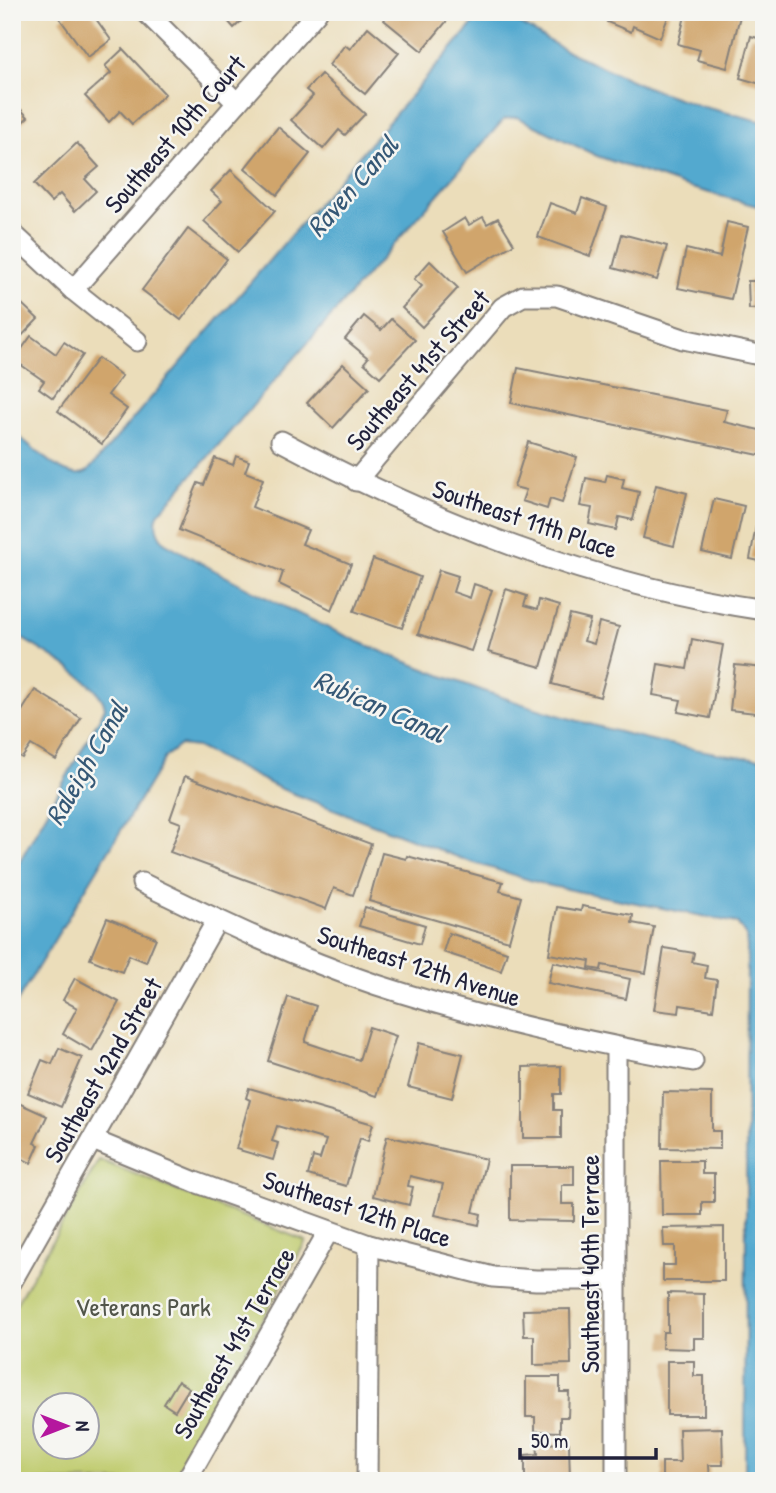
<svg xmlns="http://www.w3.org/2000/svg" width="776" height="1493" font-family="'Patrick Hand',sans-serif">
	<rect width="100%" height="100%" fill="#f6f6f2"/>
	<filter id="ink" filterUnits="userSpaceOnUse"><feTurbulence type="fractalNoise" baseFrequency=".0143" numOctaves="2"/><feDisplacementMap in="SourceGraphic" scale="14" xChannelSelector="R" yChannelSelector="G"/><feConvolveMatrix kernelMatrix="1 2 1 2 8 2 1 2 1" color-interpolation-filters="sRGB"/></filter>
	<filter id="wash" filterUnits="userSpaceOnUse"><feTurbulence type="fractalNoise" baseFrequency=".00686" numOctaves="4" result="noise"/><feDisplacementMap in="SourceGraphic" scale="28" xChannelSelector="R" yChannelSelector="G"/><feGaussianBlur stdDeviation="1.57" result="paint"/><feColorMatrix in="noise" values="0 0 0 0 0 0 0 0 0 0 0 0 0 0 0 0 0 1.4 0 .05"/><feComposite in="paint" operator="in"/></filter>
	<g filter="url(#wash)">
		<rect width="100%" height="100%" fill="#ebddba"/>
		<path fill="#bfcb6d" stroke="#707654" stroke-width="2" fill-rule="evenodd" d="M99,1160L306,1241L173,1481H12V1311ZM46,1406H88V1448H46Z"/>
		<path fill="#52a9cf" stroke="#3a6685" stroke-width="2" d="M483,12H500L565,50L644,86L700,106L764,122V208L684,186L597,156L517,117L504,119L158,514C154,524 157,534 164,542C294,617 417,673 561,716C627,735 696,753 764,759V1481H745L747,947L746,936L737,923L546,885L468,861L279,788L197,747L180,745L166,756L12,1010V875L105,708C102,681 35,648 12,632V431C31,444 67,486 88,471Z"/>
		<g id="blocks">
			<g fill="#d0a56c">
				<path d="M70,12H91L111,40L88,57L60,19Z"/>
				<path d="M220,12H251L234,28Z"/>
				<path d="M390,12H446L451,16L422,51L384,20Z"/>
				<path d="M611,12H670L660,38L633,26L631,32L607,22Z"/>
				<path d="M686,12H741L727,68L697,60L700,50L678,44Z"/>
				<path d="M368,27L399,53L365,94L329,65L345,45L350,49Z"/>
				<path d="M751,36L764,40V85L740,78Z"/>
				<path d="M123,49L165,94L132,124L120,111L109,122L85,96L111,73L105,66Z"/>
				<path d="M321,74L365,114L345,135L339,130L323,149L291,120L313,96L306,90Z"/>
				<path d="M12,100L28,117L12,132Z"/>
				<path d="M278,127L310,154L277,195L245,168Z"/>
				<path d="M77,143L99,167L85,179L96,191L75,211L60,194L51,202L34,184Z"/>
				<path d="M231,170L275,211L238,252L204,221L222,201L211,191Z"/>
				<path d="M582,198L607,207L590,256L538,237L550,203L577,213Z"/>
				<path d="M483,217L487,224L498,218L514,244L467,272L443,232L465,218L469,225Z"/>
				<path d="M727,222L748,227L731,299L678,288L686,249L720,257Z"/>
				<path d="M188,229L227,259L181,320L142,290Z"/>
				<path d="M622,234L667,246L657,280L613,268Z"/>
				<path d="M430,261L458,288L422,327L402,308L422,286L414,279Z"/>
				<path d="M761,272H764V308L749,309L748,281H761Z"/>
				<path d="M21,303L38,319L12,346V312Z"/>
				<path d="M364,316L381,330L391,319L415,340L380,377L364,363L368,358L345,339Z"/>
				<path d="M31,336L56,354L64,342L83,355L53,398L39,388L44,381L14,360Z"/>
				<path d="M98,358L122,376L108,395L127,409L102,444L58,411Z"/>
				<path d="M343,364L369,388L333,428L307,403Z"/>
				<path d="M518,368L727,410L724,422L764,431V456L511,403Z"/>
				<path d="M528,442L577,457L562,503L550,499L547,509L522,501L526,490L514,487Z"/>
				<path d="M236,456L249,461L245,472L263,479L252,507L308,530L302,544L351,564L332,610L279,584L283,572L179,530L198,483L204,485L215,458L233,465Z"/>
				<path d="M607,475L624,479L622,488L639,492L633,520L619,517L616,530L589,524L592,508L580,506L586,478L605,482Z"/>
				<path d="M656,485L687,493L674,546L643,538Z"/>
				<path d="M714,499L744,506L732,559L702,552Z"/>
				<path d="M760,504L764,505V562L750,559Z"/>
				<path d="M373,559L420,577L402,628L354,611Z"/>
				<path d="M439,570L458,576L453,592L470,598L474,584L492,590L471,651L418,634Z"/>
				<path d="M506,589L527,596L524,606L537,610L539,600L559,606L541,667L488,652Z"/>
				<path d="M570,615L590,620L584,641L594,644L599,622L619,627L600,697L552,684Z"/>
				<path d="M692,639L723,645L710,718L678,712L681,700L653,695L658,664L687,669Z"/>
				<path d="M735,665L764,668V714L730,710Z"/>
				<path d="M35,690L81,718L56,760L31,745L22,758L12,752V727Z"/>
				<path d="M185,776L371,844L353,895L334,888L326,909L170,852L181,823L170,819Z"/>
				<path d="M382,853L406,859L407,856L503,882L500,891L521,897L509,941L369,901Z"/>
				<path d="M582,906L633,915L632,923L654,927L646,973L602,965L601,970L589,968L590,961L549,954L557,907L581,911Z"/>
				<path d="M365,907L425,925L420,944L359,926Z"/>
				<path d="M107,918L156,938L146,962L129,955L122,972L90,959Z"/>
				<path d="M449,933L507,952L501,971L443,952Z"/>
				<path d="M664,948L694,953L692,962L707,965L705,978L717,980L713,1010L680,1005L679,1013L654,1010Z"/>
				<path d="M553,962L630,979L626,999L548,983Z"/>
				<path d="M75,978L119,1002L92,1051L63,1034L77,1008L63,1000Z"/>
				<path d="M288,997L316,1006L305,1042L359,1060L369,1027L396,1036L377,1096L268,1061Z"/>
				<path d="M419,1043L463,1054L452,1098L408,1087Z"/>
				<path d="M59,1048L82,1058L61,1107L28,1093L42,1060L52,1064Z"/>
				<path d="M561,1066V1094H554V1110H561V1138H523V1067Z"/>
				<path d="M249,1088L373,1124L368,1141L360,1138L346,1186L308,1175L313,1157L320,1159L326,1140L277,1126L272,1141L278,1143L273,1160L236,1149L250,1100L246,1098Z"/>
				<path d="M663,1092L712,1093V1131H720V1149L662,1148Z"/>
				<path d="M14,1101L47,1116L34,1143L39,1145L31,1163L12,1154Z"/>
				<path d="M387,1136L486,1159L473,1212L481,1214L479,1225L435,1215L443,1184L410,1176L408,1186L413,1187L409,1205L373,1196Z"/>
				<path d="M661,1161H702V1174H714V1202H702V1215H662Z"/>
				<path d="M510,1166H574V1185H562V1204H574V1221L510,1220Z"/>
				<path d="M724,1227V1281H663V1265H675V1246H664L663,1228Z"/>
				<path d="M668,1293L704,1294V1338H694V1349L662,1348L663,1332H668Z"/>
				<path d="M570,1309L571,1364L534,1365V1336H524L523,1310Z"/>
				<path d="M667,1361H694V1376H704V1415H667Z"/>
				<path d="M526,1377H560V1392H569L568,1417H560V1432L535,1431V1417H526Z"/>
				<path d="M178,1381L189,1388L175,1411L164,1404Z"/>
				<path d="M722,1428L723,1465H709L710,1481H662V1462H680L679,1429Z"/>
				<path d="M569,1443L570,1481H525V1455L538,1454L537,1444Z"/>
			</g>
		</g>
	</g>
	<g filter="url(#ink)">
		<use href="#blocks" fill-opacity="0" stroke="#86807a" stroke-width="2"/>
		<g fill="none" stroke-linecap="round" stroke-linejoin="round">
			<defs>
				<g id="minor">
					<path d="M146,12L237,103"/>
					<path d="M12,233L73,290L137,341"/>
					<path d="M73,290L317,12"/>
					<path d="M281,441C433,522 592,585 764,610"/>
					<path d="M356,481L503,307L523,296H557L683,339L764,356"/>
					<path d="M142,883C219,921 296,958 377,985C481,1019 586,1042 693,1061"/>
					<path d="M616,1047V1481"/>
					<path d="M93,1140L195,1182L369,1245L493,1277L536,1280H616"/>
					<path d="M12,1281L217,920"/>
					<path d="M186,1481L328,1232"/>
					<path d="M367,1481L369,1245"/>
				</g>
			</defs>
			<use href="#minor" stroke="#86807a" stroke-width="23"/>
			<use href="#minor" stroke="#fff" stroke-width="19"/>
		</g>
	</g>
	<g text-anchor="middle" stroke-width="5" stroke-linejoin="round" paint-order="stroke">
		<g font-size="26" fill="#22223b" stroke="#f6f6f2">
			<text transform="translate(175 134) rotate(-49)" y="9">Southeast 10th Court</text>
			<text transform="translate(418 370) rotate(-49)" y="9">Southeast 41st Street</text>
			<text transform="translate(525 519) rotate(19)" y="9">Southeast 11th Place</text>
			<text transform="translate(419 966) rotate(18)" y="9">Southeast 12th Avenue</text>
			<text transform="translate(103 1070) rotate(-60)" y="9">Southeast 42nd Street</text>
			<text transform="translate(357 1209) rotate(18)" y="9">Southeast 12th Place</text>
			<text transform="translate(590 1264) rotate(-90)" y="9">Southeast 40th Terrace</text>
			<text transform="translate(234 1343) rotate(-60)" y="9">Southeast 41st Terrace</text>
		</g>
		<g font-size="26" fill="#51554a" stroke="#f6f6f2">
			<text x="143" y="1316">Veterans Park</text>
		</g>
		<g font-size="28" font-style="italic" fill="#355876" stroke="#f6f6f2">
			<text transform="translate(352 186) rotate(-49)" y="10">Raven Canal</text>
			<text transform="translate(380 706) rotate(24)" y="10">Rubican Canal</text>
			<text transform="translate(86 763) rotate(-60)" y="10">Raleigh Canal</text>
		</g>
	</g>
	<rect width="776" height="1493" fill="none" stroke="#f6f6f2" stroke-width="42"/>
	<g transform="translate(66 1426) rotate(90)"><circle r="33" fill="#f6f6f2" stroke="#a1a1a9" stroke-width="2"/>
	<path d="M0-5L12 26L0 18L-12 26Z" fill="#b5179e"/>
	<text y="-10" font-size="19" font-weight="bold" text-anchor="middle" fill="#22223b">N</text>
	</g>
	<path d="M520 1448v10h136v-10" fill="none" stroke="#22223b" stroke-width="3.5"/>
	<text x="531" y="1448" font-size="21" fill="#22223b" stroke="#f6f6f2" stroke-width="5" paint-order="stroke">50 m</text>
</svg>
